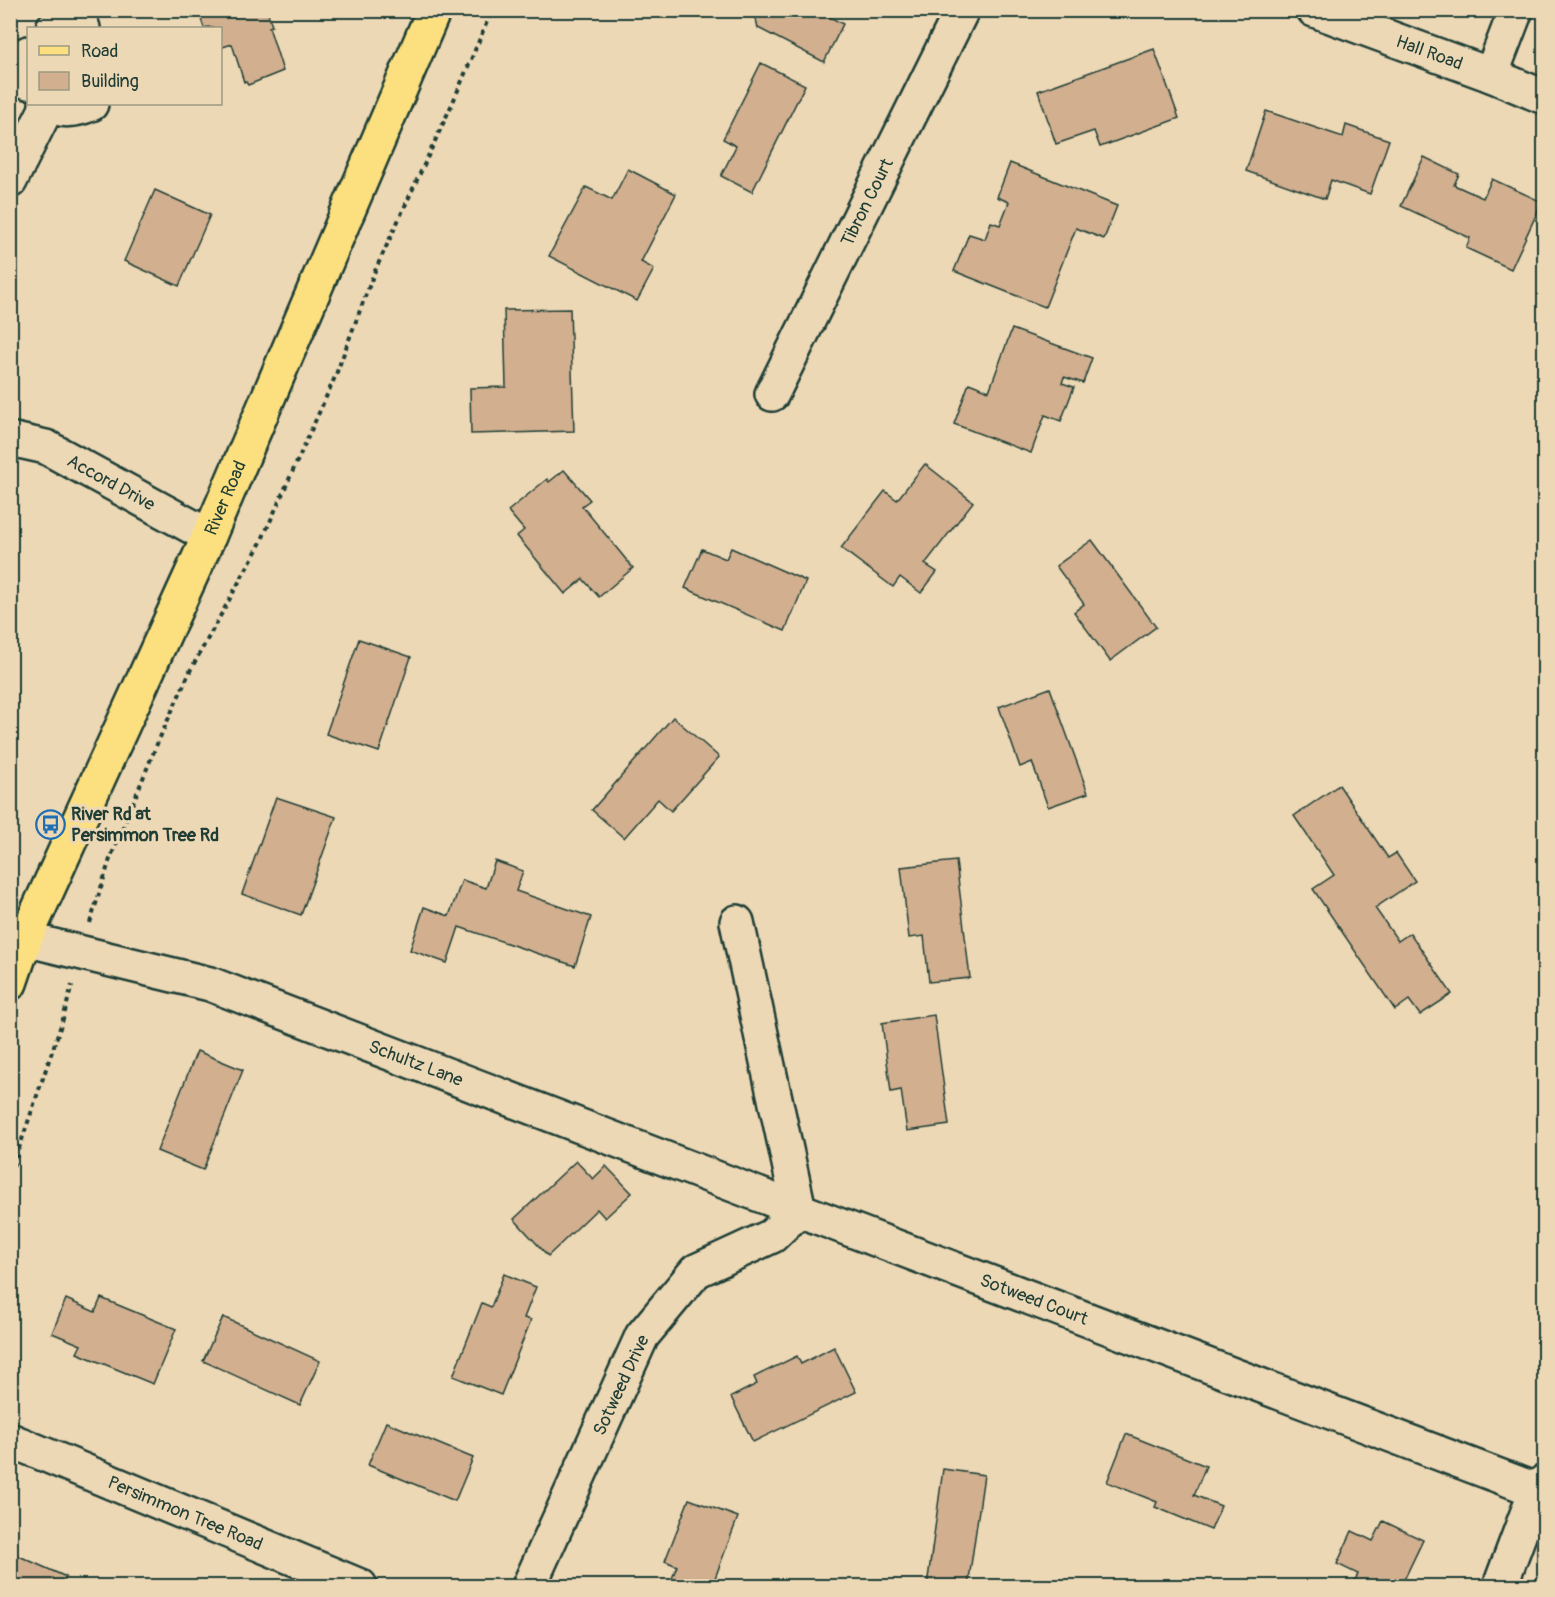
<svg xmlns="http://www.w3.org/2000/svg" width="1555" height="1597" font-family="Pangolin,sans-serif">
	<rect width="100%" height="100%" fill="#edd8b6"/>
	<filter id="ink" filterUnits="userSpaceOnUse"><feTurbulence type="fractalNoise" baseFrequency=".0167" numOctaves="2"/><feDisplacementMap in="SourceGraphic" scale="12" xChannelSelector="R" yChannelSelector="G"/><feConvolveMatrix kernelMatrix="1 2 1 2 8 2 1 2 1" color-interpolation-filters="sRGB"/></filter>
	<g filter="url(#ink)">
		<g fill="#d1af8f" stroke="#1f3d34" stroke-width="1.5">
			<path d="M198,10H267L272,26L269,27L283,71L248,85L246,82H244L232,44L220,48V28H210L209,27L204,28Z"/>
			<path d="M754,10H817L843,24L824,62L758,28Z"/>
			<path d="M1154,49L1179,118L1100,147L1094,131L1056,144L1038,91Z"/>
			<path d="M761,63L805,85L752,192L721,176L736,146L723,139Z"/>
			<path d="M1266,111L1343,137L1346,125L1389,140L1370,194L1331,180L1325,199L1246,171Z"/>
			<path d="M1424,157L1459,174L1454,185L1483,198L1492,179L1542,202L1511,269L1466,248L1470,238L1401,206Z"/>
			<path d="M1010,163L1117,206L1104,239L1076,228L1045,307L954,271L969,234L985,239L991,222L1000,225L1009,202L997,197Z"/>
			<path d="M628,169L676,194L641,262L654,269L637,301L549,256L586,187L612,200Z"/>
			<path d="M155,190L210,215L179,286L124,261Z"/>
			<path d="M570,309L574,431L471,434L470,388L506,387L504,310Z"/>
			<path d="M1012,329L1092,358L1083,383L1064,377L1062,383L1074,387L1061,421L1045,415L1031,453L954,424L969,383L989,391Z"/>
			<path d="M925,464L973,502L925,564L937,572L921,593L900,577L893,587L841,548L885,491L897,500Z"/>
			<path d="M564,470L590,500L582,506L633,568L599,597L583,579L565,594L517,536L524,530L508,511L547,479L549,482Z"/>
			<path d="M1092,540L1156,627L1110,661L1074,612L1084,604L1056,566Z"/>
			<path d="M731,548L806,581L785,631L685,588L702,549L726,559Z"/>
			<path d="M359,639L411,657L379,752L326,734Z"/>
			<path d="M1050,688L1088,793L1048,807L1032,762L1020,767L999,707Z"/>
			<path d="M673,717L719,757L671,811L658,799L624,838L592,810Z"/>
			<path d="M1339,785L1388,858L1396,853L1415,881L1375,908L1398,941L1410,933L1452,994L1420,1015L1409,1000L1395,1010L1313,889L1334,875L1294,816Z"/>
			<path d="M276,797L336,817L301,915L242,894Z"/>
			<path d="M495,861L523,871L516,891L591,917L575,966L459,927L447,963L410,950L424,907L449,916L462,880L486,888Z"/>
			<path d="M956,861L970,978L929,982L924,936L909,938L901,867Z"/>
			<path d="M934,1015L949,1125L907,1131L901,1090L891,1092L882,1023Z"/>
			<path d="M197,1051L243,1070L203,1170L157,1151Z"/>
			<path d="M576,1161L593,1179L606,1166L632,1193L605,1218L597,1209L548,1256L514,1219Z"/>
			<path d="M504,1274L536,1287L524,1318L531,1320L501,1395L453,1376L482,1303L491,1307Z"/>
			<path d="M101,1298L176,1329L153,1384L77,1353L81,1345L52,1333L66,1299L95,1312Z"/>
			<path d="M223,1317L320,1361L300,1405L203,1361Z"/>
			<path d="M834,1347L856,1392L753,1442L731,1397L757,1384L754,1377L797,1356L801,1364Z"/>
			<path d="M386,1422L473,1458L455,1501L368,1465Z"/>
			<path d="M1126,1434L1206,1466L1194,1495L1221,1506L1211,1530L1155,1507L1157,1502L1107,1482Z"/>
			<path d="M943,1469L984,1475L968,1586H927Z"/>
			<path d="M689,1499L738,1517L712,1586H669L677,1566L665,1561Z"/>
			<path d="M1383,1521L1423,1540L1401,1586H1352L1358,1574L1337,1564L1352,1531L1373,1541Z"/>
			<path d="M10,1552L66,1577L62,1586H10Z"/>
		</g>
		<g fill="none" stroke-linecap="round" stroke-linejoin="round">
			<defs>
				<g id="street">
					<path id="s1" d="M1314,10L1491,75L1544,97"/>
					<path d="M53,28C64,24 73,25 83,28"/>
					<path d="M28,53L26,68L28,82"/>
					<path d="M1491,75L1516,10"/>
					<path d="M46,104C63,112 74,111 91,104"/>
					<path d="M10,181L48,105"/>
					<path id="s2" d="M772,394L962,10"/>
					<path id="s3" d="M10,439L46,447L209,536"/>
					<path id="s4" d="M737,922L799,1210L1536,1490H1544"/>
					<path id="s5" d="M25,939L210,984L799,1210L772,1236L696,1271L642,1336L529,1586"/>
					<path id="s6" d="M10,1440L360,1586"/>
					<path d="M1500,1586L1536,1490L1544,1482"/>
				</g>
				<g id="primary">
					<path id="s7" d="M10,983L25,939L209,536L434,10"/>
				</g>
			</defs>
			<use href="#street" stroke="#1f3d34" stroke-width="38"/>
			<use href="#primary" stroke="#1f3d34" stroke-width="38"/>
			<g stroke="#1f3d34" stroke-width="4" stroke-dasharray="4.5 4.5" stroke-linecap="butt">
				<path d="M90,923L110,859L157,744L191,669L260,544L335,377L374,273L453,102L492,10"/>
				<path d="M10,1175L63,1019L72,985"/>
			</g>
			<use href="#street" stroke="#edd8b6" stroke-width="33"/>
			<use href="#primary" stroke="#fce080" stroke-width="33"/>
		</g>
	</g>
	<defs>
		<symbol id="bus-ring" viewBox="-11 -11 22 22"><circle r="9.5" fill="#edd8b6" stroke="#1f6fb2" stroke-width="1.5"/><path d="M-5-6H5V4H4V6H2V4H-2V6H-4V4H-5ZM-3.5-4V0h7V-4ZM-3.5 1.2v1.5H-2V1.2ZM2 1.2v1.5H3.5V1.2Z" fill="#1f6fb2"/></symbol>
	</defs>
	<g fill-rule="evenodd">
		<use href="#bus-ring" x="34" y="808" width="33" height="33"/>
	</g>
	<g text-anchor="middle" stroke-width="6" stroke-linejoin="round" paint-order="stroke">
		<g font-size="18" fill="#1f3d34" stroke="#edd8b6">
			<text dy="6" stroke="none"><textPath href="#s1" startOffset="123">Hall Road</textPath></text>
			<text dy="6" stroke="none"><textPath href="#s2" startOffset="214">Tibron Court</textPath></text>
			<text dy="6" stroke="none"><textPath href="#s3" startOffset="111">Accord Drive</textPath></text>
			<text dy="6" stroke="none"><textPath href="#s7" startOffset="531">River Road</textPath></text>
			<text dy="6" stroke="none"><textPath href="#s5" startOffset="411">Schultz Lane</textPath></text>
			<text dy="6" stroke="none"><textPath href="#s4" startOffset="546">Sotweed Court</textPath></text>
			<text transform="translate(621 1385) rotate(-65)" y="6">Sotweed Drive</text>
			<text dy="6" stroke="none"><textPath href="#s6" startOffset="190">Persimmon Tree Road</textPath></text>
		</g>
		<g font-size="18" font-weight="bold" fill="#1f3d34" stroke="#edd8b6" text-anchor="start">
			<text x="71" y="820">River Rd at<tspan x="71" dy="21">Persimmon Tree Rd</tspan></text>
		</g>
	</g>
	<rect width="1555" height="1597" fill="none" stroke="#edd8b6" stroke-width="36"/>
	<rect x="18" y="18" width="1519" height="1561" fill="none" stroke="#1f3d34" stroke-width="2" filter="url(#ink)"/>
	<rect x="27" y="27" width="195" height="78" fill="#edd8b6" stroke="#9b9a82" stroke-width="1.5"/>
	<rect x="39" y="46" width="30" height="9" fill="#fce080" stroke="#9b9a82" stroke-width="1.5"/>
	<text x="81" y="57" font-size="18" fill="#1f3d34">Road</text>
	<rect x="39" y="72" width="30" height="18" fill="#d1af8f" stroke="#9b9a82" stroke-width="1.5"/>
	<text x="81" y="87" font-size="18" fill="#1f3d34">Building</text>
</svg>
